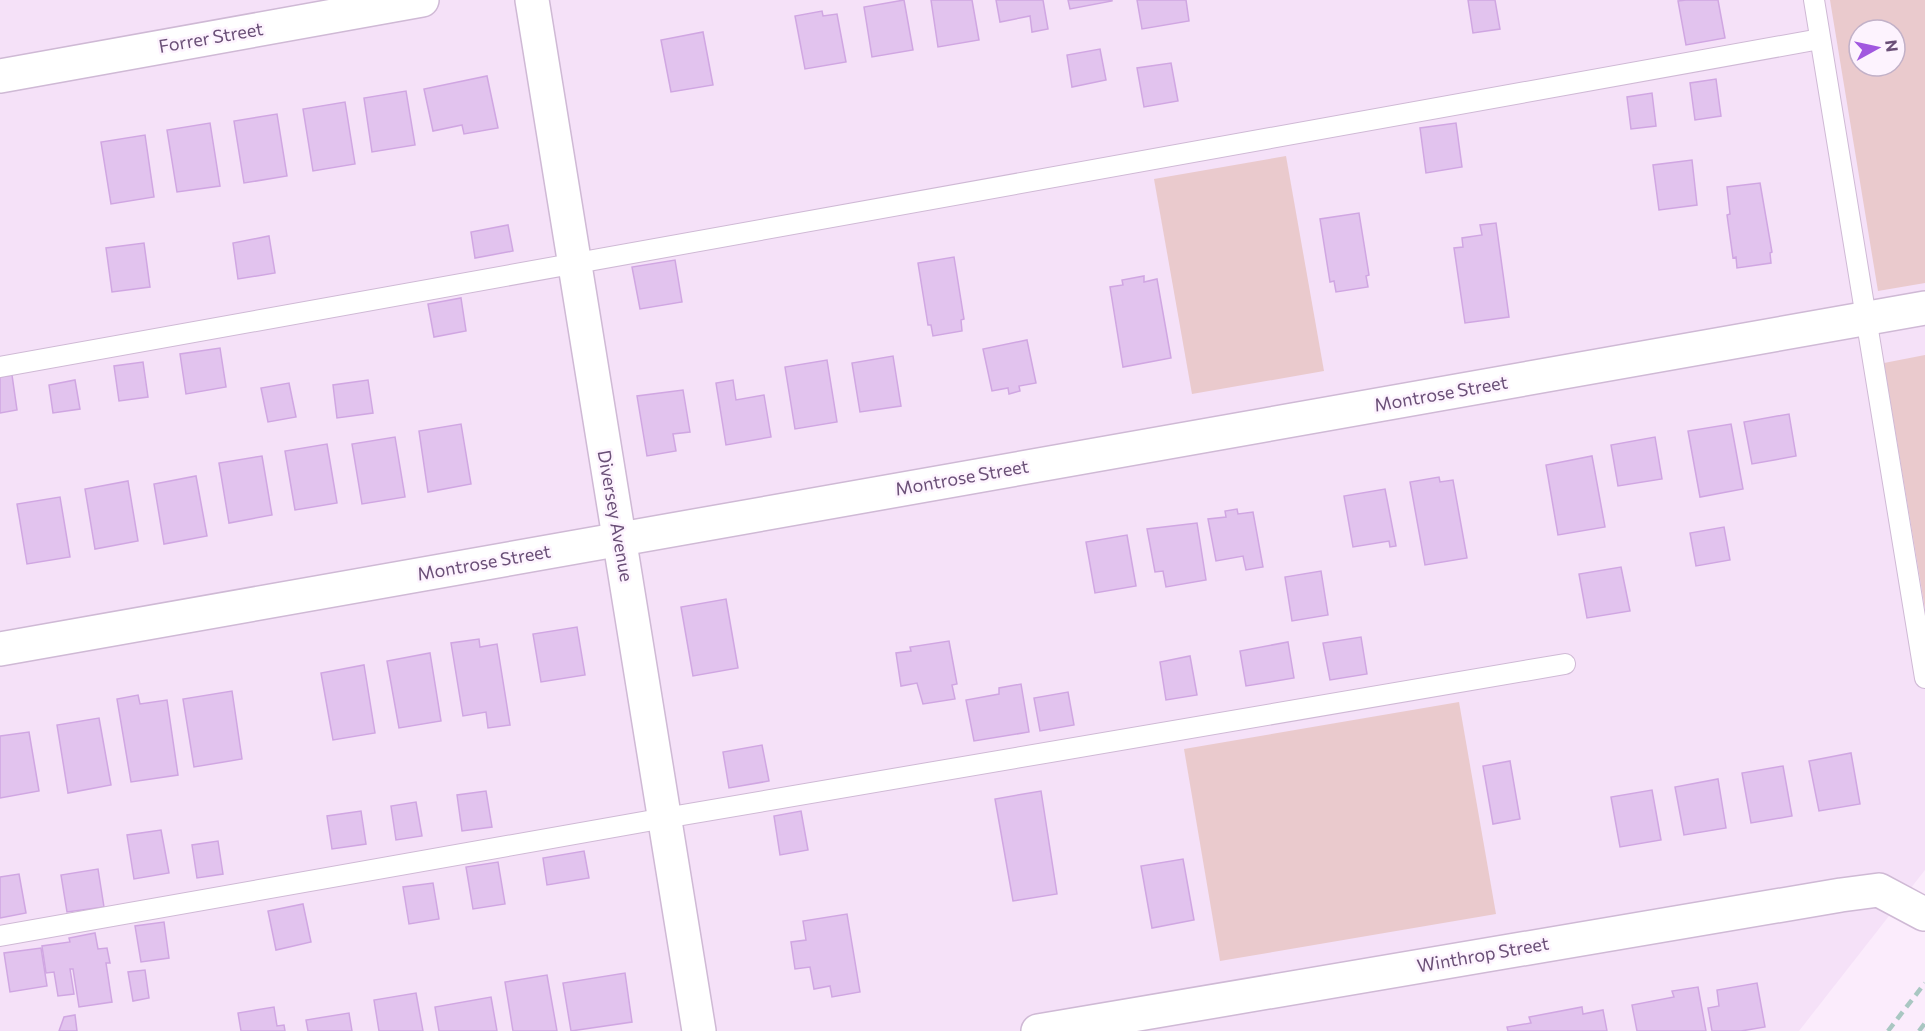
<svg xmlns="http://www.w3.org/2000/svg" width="1925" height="1031" font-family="Commissioner,sans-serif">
	<rect width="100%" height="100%" fill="#fbecfc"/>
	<path fill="#f5e1f8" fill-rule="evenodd" d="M0,0H1925V870L1799,1031H0ZM1859,30H1895V66H1859Z"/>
	<g fill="#eacacd" fill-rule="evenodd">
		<path d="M1830,0H1925V283L1878,291ZM1859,30H1895V66H1859Z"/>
		<path d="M1286,156L1324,371L1192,394L1154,179Z"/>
		<path d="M1925,355V609L1884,363Z"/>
		<path d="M1459,702L1496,914L1220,961L1184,749Z"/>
	</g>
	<g fill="#e2c3ee" stroke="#d0a6e2" stroke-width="1.5">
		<path d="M904,0L913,50L872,57L864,7Z"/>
		<path d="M931,0H972L979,40L938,47Z"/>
		<path d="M996,0H1043L1048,29L1032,32L1030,16L1000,22Z"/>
		<path d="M1068,0H1112V1L1070,9Z"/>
		<path d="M1137,0H1186L1189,21L1142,29Z"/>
		<path d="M1468,0H1495L1500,29L1473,33Z"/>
		<path d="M1686,0H1718L1725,38L1686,45L1678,1Z"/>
		<path d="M822,11L823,16L837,14L846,62L805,69L795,16Z"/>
		<path d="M703,32L713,85L671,92L661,40Z"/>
		<path d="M1100,49L1106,80L1072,87L1067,55Z"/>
		<path d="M1171,63L1178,101L1144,107L1137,68Z"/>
		<path d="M487,76L498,128L464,134L462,125L433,131L424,89Z"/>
		<path d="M1716,79L1721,116L1695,120L1690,83Z"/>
		<path d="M406,91L415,145L372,152L364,98Z"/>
		<path d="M1652,93L1656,126L1631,129L1627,97Z"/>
		<path d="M345,102L355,164L313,171L303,109Z"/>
		<path d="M277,114L287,176L244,183L234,121Z"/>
		<path d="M210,123L220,186L177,192L167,130Z"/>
		<path d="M1456,123L1462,167L1426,173L1420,128Z"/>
		<path d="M145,135L154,197L111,204L101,142Z"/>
		<path d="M1692,160L1697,205L1659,210L1653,165Z"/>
		<path d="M1760,183L1772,252L1770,253L1771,263L1737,268L1736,257L1733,258L1727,215L1730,214L1727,187Z"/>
		<path d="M1359,213L1369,275L1366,276L1368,287L1336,292L1334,281L1330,282L1320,219Z"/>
		<path d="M1496,223L1509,317L1465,323L1454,248L1463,247L1462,238L1482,235L1480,225Z"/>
		<path d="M508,225L513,251L475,258L471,232Z"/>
		<path d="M269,236L275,273L238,279L233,243Z"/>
		<path d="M144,243L150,287L112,292L106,248Z"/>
		<path d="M954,257L964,319L961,320L962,331L933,336L931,325H928L918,263Z"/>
		<path d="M675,260L682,302L640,309L632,267Z"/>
		<path d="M1144,276V282L1157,279L1171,358L1123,367L1110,287L1123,285L1122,280Z"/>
		<path d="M461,298L466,331L434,337L428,304Z"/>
		<path d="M1027,340L1036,383L1019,386L1020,391L1009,394L1008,388L992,391L983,349Z"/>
		<path d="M220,348L226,387L186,394L180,354Z"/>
		<path d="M893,356L901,406L860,412L852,363Z"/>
		<path d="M827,360L837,422L795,429L785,367Z"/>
		<path d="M143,362L148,397L119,401L114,366Z"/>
		<path d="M12,375L17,410L0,413V377Z"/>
		<path d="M75,380L80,409L53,413L49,385Z"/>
		<path d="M368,380L373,413L337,418L333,385Z"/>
		<path d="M733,380L736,400L764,395L771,437L726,445L716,383Z"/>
		<path d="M289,383L296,417L268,422L261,388Z"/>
		<path d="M683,390L690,432L673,434L676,451L647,456L637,396Z"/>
		<path d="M1789,414L1796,456L1752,464L1744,422Z"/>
		<path d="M461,424L471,484L428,492L419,431Z"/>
		<path d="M1731,424L1743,489L1700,497L1688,431Z"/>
		<path d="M395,437L405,497L362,504L352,444Z"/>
		<path d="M1655,437L1662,479L1618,486L1611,445Z"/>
		<path d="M327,444L337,503L295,510L285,451Z"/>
		<path d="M262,456L272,515L229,523L219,463Z"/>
		<path d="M1592,456L1605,527L1558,535L1546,465Z"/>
		<path d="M196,476L207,536L164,544L154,484Z"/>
		<path d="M1439,477L1440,482L1453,480L1467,558L1425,565L1410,482Z"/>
		<path d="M128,481L138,541L95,549L85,489Z"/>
		<path d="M1385,489L1396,546L1390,547L1389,541L1353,547L1344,496Z"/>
		<path d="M60,497L70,557L27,564L17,504Z"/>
		<path d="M1237,509L1238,514L1253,512L1263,567L1246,570L1243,556L1216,561L1208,519L1226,517L1225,511Z"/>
		<path d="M1197,523L1206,580L1166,587L1163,571L1155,572L1147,529Z"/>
		<path d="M1724,527L1730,560L1696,566L1690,533Z"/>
		<path d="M1127,535L1136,586L1095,593L1086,542Z"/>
		<path d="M1621,567L1630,611L1587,618L1579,574Z"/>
		<path d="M1321,571L1328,615L1292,621L1285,577Z"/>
		<path d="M726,599L738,668L693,676L681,607Z"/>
		<path d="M577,627L585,675L541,682L533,634Z"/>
		<path d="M1361,637L1367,674L1330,680L1323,643Z"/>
		<path d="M479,639L480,647L497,644L510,725L488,728L486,712L463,716L451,643Z"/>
		<path d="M949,641L957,684L952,685L955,699L923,704L917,683L901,686L896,653L911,651L910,647Z"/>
		<path d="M1288,642L1294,678L1246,686L1240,651Z"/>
		<path d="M430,653L441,721L399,728L387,661Z"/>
		<path d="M1190,656L1197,695L1166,700L1160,662Z"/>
		<path d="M364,665L375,733L333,740L321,673Z"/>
		<path d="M1021,684L1029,732L974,741L966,700L999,694V688Z"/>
		<path d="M232,691L242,759L194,767L183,699Z"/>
		<path d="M1068,692L1074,725L1040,731L1034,698Z"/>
		<path d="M138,695L140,704L167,700L178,775L131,782L117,699Z"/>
		<path d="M99,718L111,785L68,793L57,725Z"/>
		<path d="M29,732L39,791L0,798V736Z"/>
		<path d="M762,745L769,781L729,788L723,752Z"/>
		<path d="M1851,753L1860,804L1819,811L1809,761Z"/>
		<path d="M1510,761L1520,819L1493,824L1483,766Z"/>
		<path d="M1783,766L1792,816L1751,823L1742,773Z"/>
		<path d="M1718,779L1726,828L1684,835L1675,787Z"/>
		<path d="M1652,790L1661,840L1620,847L1611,797Z"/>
		<path d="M486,791L492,827L462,831L457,795Z"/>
		<path d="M1041,791L1057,894L1013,901L995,799Z"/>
		<path d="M416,802L422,836L396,840L391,806Z"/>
		<path d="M361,811L366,844L332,849L327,816Z"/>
		<path d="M801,811L808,850L780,855L774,816Z"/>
		<path d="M161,830L169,873L134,879L127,835Z"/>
		<path d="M218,841L223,874L197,878L192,845Z"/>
		<path d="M584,851L589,878L547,885L543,858Z"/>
		<path d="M1183,859L1194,920L1152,928L1141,866Z"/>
		<path d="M498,862L505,904L473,909L466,867Z"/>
		<path d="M98,869L104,907L67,912L61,875Z"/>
		<path d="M19,874L26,913L0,918V877Z"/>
		<path d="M433,883L439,919L409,924L403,887Z"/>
		<path d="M303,904L311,942L276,950L268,911Z"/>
		<path d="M847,914L860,992L832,997L830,986L814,989L810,967L795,969L791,942L806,940L803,921Z"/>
		<path d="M164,922L169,958L141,962L135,926Z"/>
		<path d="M95,933L98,949L107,948L110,963H106L112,1002L79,1007L73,969H70L74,994L58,996L54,972L46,973L42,946L70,942L69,938Z"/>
		<path d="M41,948L47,986L10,992L4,953Z"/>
		<path d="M145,970L149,998L133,1001L128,972Z"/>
		<path d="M625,973L632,1022L571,1031L563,983Z"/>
		<path d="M547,975L557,1031H513L505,982Z"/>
		<path d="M1757,983L1765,1027L1741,1031H1712L1708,1008L1719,1006L1717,990Z"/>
		<path d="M1698,987L1706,1031H1637L1632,1005L1674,997L1672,991Z"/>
		<path d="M416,993L423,1031H379L374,1000Z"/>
		<path d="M491,997L497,1031H439L435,1007Z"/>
		<path d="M274,1007L277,1026L284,1025L285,1031H241L238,1013Z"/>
		<path d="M1582,1007L1583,1014L1603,1010L1607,1031H1508L1507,1027L1531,1023L1529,1017Z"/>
		<path d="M349,1013L352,1031H308L306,1020Z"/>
		<path d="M75,1015L77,1031H59L64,1017Z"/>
	</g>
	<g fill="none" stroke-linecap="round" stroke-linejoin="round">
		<defs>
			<g id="service">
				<path d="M1814,0L1925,678"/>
				<path d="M0,367L1820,39"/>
				<path d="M0,936L665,818L1565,664"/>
			</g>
			<g id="minor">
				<path d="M532,0L699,1031"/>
				<path d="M0,76L422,0"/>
				<path d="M0,649L1925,308"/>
				<path d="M1038,1031L1841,895L1879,890L1924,914"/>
			</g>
		</defs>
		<use href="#service" stroke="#cfb9d5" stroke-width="22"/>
		<use href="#minor" stroke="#cfb9d5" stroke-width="36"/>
		<use href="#service" stroke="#fff" stroke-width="20"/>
		<use href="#minor" stroke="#fff" stroke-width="33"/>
		<g stroke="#a9c7c2" stroke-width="4.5" stroke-dasharray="9 6" stroke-linecap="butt">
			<path d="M1888,1031L1925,983"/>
			<path d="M1919,1031L1925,1023"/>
		</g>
	</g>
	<g text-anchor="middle" stroke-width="5" stroke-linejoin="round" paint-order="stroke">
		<g font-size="18" fill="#6a4f77" stroke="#fdf3fe">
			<text transform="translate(211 38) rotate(-10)" y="6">Forrer Street</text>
			<text transform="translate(1441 394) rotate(-10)" y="6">Montrose Street</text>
			<text transform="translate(962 478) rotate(-10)" y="6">Montrose Street</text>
			<text transform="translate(615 516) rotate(80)" y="6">Diversey Avenue</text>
			<text transform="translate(484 563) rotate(-10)" y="6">Montrose Street</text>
			<text transform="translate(1483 955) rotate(-10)" y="6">Winthrop Street</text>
		</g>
	</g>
	<g transform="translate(1877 48) rotate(82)"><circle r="28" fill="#fdf3fe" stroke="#c2b1c8" stroke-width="1.5"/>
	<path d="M0-4.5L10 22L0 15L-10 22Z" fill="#a158df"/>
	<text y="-9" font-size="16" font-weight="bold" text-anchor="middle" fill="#6a4f77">N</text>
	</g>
</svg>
